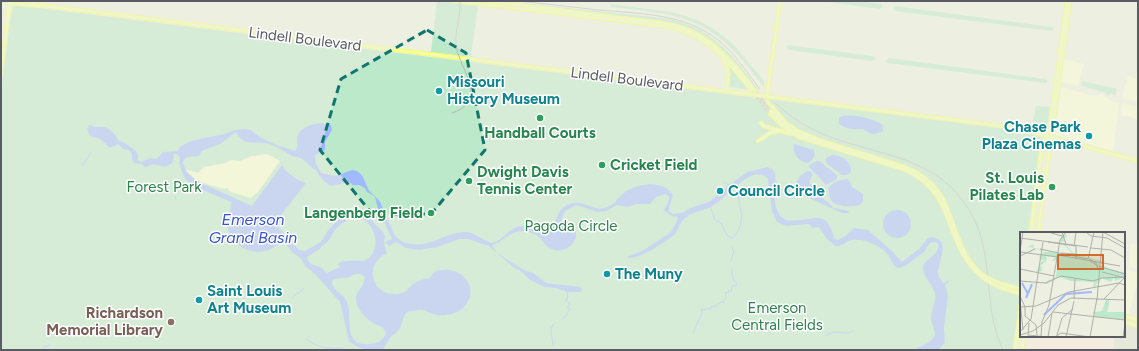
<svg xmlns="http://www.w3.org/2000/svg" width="1139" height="351" font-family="Figtree,sans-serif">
	<rect width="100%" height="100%" fill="#edefe1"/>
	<g fill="#fcffd6">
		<path d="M1064,59L1084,64L1078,86L1061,82Z"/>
		<path d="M1128,76L1138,79V102L1122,98Z"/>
		<path d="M1061,87L1094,96L1102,94L1109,100L1119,103L1113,151L1055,135Z"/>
		<path d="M1123,103L1138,107V119L1121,115Z"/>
		<path d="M1131,244L1138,245V269L1129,266Z"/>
		<path d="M1128,270L1138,273V281L1129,314L1124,313V298L1127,272Z"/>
	</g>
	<path fill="#dedfd0" d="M1124,325L1138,328V350H1025L1026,336H1124Z"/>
	<path fill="#fde9dc" d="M1026,336H1114V343L1113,350H1025Z"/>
	<g fill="#bbe9c9">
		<path d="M437,1L478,6L471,55L473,57L431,52Z"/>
		<path d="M502,1L663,18C711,25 732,54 759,90L758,91C731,58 710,29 665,21Z"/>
		<path d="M822,1H858L881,4L883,7L880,9Z"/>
		<path d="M611,4L670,12L683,15L701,22L715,30L732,43L764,81V87C753,74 743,59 730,47C696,13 656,12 611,7Z"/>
		<path d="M15,5L959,123C987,128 1016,127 1042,138L1043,141L1039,151L1028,233H1021V286L1013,350H1V91L12,8Z"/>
		<path d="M894,6L1052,27L1054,29L1051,31L895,11L893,8Z"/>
		<path d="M787,45L873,56L875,57L876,59L872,61L790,50L786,48Z"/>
		<path d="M889,58L1045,79L1048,81L1045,83L887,63L886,60Z"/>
		<path d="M729,67H730L750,90L729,87Z"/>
		<path d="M1082,81L1117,89L1115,95L1111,93L1108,96L1105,93H1107L1100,91L1101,92L1096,93L1100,91L1081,86Z"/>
		<path d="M1036,106L1050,107L1047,127L1035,126L1033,121Z"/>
	</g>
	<path fill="#fafecd" d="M267,154L280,161L258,192L250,198L229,191L228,188L224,189C208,184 196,183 185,169L198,173L204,167L225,163L231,160L240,161L251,156Z"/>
	<g fill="#a1b9ff" fill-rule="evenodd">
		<path d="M842,116C857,114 869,118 882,124L883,129L882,132C871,135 872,135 863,129C855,130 846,129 839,124V118Z"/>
		<path d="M322,123L331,125L332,130L325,142V150L315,155L316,164L321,173L336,176L352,170C364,171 364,182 369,190C372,195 377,197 380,202C385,212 389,223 394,234C400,241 403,243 412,244C431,247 445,233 463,232C473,231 482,240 492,243C503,241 511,225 523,226C530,227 537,232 545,232C559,226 554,214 564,207C581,195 592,212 605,208C616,204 616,199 624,193C636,183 665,179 673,196L669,207V211L673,214L682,213L693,207L709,202L728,186L729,184L732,183L747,172L768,167C771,169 774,170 775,174C776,178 775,182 775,186C774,198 774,214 786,220C811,224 826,205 834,238L838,240L845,236L854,228L868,230L893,252L902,262L919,249L928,238C932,237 934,237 938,239C948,245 939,259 939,269L937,270L939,277L944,284L948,280L949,282L945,285L948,295L944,328L945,343L938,350H913C921,346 931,343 935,335C935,328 931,324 931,317C931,309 937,302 935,293C933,284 923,278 923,268C923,258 941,256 938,243L933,242L930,243L924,252L905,266L900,268L896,267C892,264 891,260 889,256C882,246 864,238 852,240C845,241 843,247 835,246L826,238L819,227L812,228L809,224L786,226L777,222L772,211L768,179C753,162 726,198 713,206C704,211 693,211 685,218C680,222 679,229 675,234C667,241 636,262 627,257L644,250L671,232L678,219L677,217L672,216L663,210C666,208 669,202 669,197L666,194L656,197L650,204H636L628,207L617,205L606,211L598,212L576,205L565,211L561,220L564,224L572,226C575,229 577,233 576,237C572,250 557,254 548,247C543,244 542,238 537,236C533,233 528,231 523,231C511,230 503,242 492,245L497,253L524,270L533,273L546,283L580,287L582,289L581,292H568L567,293L565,291L555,288L545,287L530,280L521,271L512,266L489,246L468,239H459L437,247L419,250L406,248L396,242L389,246L386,243L384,244L387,253C380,257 373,263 373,272C372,278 375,285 380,289C387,295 399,296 406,291C409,289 410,286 413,284C418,280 425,279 430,278L434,272C460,262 483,288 463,308C456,314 446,316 437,315C428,314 428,309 417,310C414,311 411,310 408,312C402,316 403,322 400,328C397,333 392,335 389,339C386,342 386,346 383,349C371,351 359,350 349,341L340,302L314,273L305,266L301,259L292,252L285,243L281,242C276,246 271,250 265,251C246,255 228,242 227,223C227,216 232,208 231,202L191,185L184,177L179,163L180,158L177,154H174L173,162C165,171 160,163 151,165C149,165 147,167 145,167L141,164L134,163L132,159V154L129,150L123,149L118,144L110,148L100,139L90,136L87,128L90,125L95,127H105L113,132L119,141L125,143L136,151L138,155V161L142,162L150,158L157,159L163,152L177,151C185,139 207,138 221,135C231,132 240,127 251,130L258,136L276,145L295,151C299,146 297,145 297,139C298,127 312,124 322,123ZM236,132C245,150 261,138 274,146C280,148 285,152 290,155C294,157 298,157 302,159C308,162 309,167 316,170C320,177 323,182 331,186L349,182L353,185H359L365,188L366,191L375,197L378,209L392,239L384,243L385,236L383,232L372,221L370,215L367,212L360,208C343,213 328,227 321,242L305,251L299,250L275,223L306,183L298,180L287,172L282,165L252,206L195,180L186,171L183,163C184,155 193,157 199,156L202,151L220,144ZM354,216C375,218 385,251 364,261C355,261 346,259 337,264L340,266V267L327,273C325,271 324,270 322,268C316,264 309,267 307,257L318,250L330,239L335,230L340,225ZM356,274H361L365,277C364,280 364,283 362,286C360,290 357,292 356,297C355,307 365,318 373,323C378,326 383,326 386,332C385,337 381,341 376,343C339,351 354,317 347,302C344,293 331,291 332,281L334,279L351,277L352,275Z"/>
		<path d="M794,144L814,150C816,156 813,161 807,163C798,161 792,153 794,144Z"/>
		<path d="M831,155C841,155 852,161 851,173L846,175H842L827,164L825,159Z"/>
		<path d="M816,161H819L837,175V179L826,185L808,166Z"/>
		<path d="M807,171H810L813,175L810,180V184L821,189L823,199L828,202L834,208L849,211L848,213H842L807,197L802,190L797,186L796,183L800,176Z"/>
		<path d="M848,179L852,187L863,194V201L860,205C852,207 834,208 830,198C829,195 829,191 828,188C833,182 841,179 848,179Z"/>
		<circle cx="897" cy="224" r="14"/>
	</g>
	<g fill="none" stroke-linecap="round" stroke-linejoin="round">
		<g stroke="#a1b9ff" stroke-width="1">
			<path d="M82,166L91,153"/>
			<path d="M723,182L729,185"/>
			<path d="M175,197L176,200"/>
			<path d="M710,206L715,220L721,223L727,235L732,238"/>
			<path d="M371,217L382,218"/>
			<path d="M732,239C746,224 741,213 738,195C738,191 739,190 737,186"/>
			<path d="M731,261L734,251L731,246"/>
			<path d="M292,298C296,294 300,292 304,288"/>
			<path d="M562,319L566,316L570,308L567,307L570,304L566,301L568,296L567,293"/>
			<path d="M693,333L702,313L701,309L705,310L708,308L710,310L711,307L716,306L721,302L724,303L723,301L726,298L725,292L729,293L728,291L729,290L731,292L732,286H736L737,283C732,281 732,274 732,269"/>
			<path d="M825,336L833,332L848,333L853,331"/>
			<path d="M306,339C318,348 329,349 343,348"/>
			<path d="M553,345L551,329L554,323"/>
			<path d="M44,350V347L50,345"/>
		</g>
		<g stroke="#c8cac2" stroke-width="3" stroke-dasharray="3 1.5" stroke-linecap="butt">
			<path d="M751,90L770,114"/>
			<path d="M755,91L771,111"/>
		</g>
		<defs>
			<g id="major">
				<path d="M23,1L47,6L1018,128L1138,161"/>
				<path d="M457,1L657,25C704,31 723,55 751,90"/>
				<path d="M487,1L660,23C707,29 728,56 755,91"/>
				<path d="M9,3L39,6"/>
				<path d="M724,60C730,70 728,80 727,91"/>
				<path d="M1,71L10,1"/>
				<path d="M767,96L780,1"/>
				<path d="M767,101L787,124L798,131L817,139"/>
				<path d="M771,111L784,125L799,134L905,167C963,189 943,244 984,276"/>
				<path d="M770,114L786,129L799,137L903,169C961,193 940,246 985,279"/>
				<path d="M761,123L764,126L791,134"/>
				<path d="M758,141L770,133L780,131"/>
				<path d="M1031,233L1041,153L1051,120L1067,1"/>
				<path d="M1038,233L1070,1"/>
				<path d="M990,279L1002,284L1021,289"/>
				<path d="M991,283L1002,288L1021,294"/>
				<path d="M1124,316L1138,320"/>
				<path d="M1124,322L1138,326"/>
				<path d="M1015,350L1021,304"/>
				<path d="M1022,350L1024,336"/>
			</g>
		</defs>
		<use href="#major" stroke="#f9fe4b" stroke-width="4.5"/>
		<use href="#major" stroke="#f2ffa6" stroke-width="3"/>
		<g stroke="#b8b8b9" stroke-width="1">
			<path d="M519,1C546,4 572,7 599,10C640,14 684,13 718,40C735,53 747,73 760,89"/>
			<path d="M775,103C786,113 798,122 812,129C871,158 936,150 972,215C995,257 982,307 1003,350"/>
			<path d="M452,113C491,100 458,68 456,44C455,30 461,15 460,1"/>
		</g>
		<defs>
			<g id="major-bridge">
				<path d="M984,276L990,279"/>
				<path d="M985,279L991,283"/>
			</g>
		</defs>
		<use href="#major-bridge" stroke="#f9fe4b" stroke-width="4.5" stroke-linecap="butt"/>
		<use href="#major-bridge" stroke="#f2ffa6" stroke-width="3"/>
	</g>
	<path d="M0 0H1139V351H0ZM427,30L466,53L485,150L431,214L373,215L320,150L341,79Z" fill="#edefe1" fill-opacity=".55" fill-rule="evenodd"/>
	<path fill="none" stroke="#0f766e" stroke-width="3" stroke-dasharray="8 5" stroke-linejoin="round" d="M427,30L466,53L485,150L431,214L373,215L320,150L341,79Z"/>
	<g fill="#0f9aa8" stroke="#fff" stroke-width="1.5">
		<circle cx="439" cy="91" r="4"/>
		<circle cx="1089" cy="136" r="4"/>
		<circle cx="720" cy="191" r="4"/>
		<circle cx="607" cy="274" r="4"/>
		<circle cx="199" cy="300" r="4"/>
	</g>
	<g fill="#2e9e5b" stroke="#fff" stroke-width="1.5">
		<circle cx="540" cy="118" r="4"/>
		<circle cx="602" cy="165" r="4"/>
		<circle cx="469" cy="181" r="4"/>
		<circle cx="1052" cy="187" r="4"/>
		<circle cx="431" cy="213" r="4"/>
	</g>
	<circle fill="#8d6e63" stroke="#fff" stroke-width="1.5" cx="171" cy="322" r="4"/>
	<g text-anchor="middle" stroke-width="3" stroke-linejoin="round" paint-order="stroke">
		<g font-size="15" fill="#5a5b64" stroke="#fff">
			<text transform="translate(305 39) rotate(7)" y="5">Lindell Boulevard</text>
			<text transform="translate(627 79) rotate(7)" y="5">Lindell Boulevard</text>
		</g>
		<g font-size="15" font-weight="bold" fill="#0d838f" stroke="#fff" text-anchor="start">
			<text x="447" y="87">Missouri<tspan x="447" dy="17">History Museum</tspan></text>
			<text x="1081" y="132" text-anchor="end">Chase Park<tspan x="1081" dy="17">Plaza Cinemas</tspan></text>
			<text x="728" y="196">Council Circle</text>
			<text x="615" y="279">The Muny</text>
			<text x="207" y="296">Saint Louis<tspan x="207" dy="17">Art Museum</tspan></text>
		</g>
		<g font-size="15" font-weight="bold" fill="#27864d" stroke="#fff" text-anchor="start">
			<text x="540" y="138" text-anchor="middle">Handball Courts</text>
			<text x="610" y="170">Cricket Field</text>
			<text x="477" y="177">Dwight Davis<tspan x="477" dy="17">Tennis Center</tspan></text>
			<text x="1044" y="183" text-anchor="end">St. Louis<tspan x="1044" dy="17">Pilates Lab</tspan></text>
			<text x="423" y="218" text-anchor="end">Langenberg Field</text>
		</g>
		<g font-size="15" fill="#2c824b" stroke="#fff">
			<text x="164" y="192">Forest Park</text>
			<text x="571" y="231">Pagoda Circle</text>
			<text x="777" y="313">Emerson<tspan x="777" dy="17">Central Fields</tspan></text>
		</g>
		<g font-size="15" font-weight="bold" fill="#785e54" stroke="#fff" text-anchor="end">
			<text x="163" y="318">Richardson<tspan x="163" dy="17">Memorial Library</tspan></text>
		</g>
		<g font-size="16" font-style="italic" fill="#3853ce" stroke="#fff">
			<text x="253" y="225">Emerson<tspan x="253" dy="18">Grand Basin</tspan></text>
		</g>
	</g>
	<g transform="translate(1020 232)">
		<rect width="105" height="105" fill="#edefe1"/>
		<path d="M42,0L44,5L46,1L47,5L44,6L45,12L53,21H56L57,15V22L87,30H83L79,34L105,41V45L95,49L94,46H98L94,45L91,50L81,46L80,50L75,52L78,54L73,55L74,50L51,49L39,45L26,52L23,51L36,45L38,28L32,29L35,25L26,24L27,26L26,29L20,34L26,36L21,35L22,39L16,41L21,30L26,28H22V26L21,29L19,24L24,20H30L15,17L9,20L14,16L8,15L13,12L14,16L55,25V23L46,21L53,22L44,13L45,10H40ZM89,67V72L105,74L89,72L87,80H104L105,88L75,85V82L71,81L82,79L86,68Z" fill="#bbe9c9"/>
		<path fill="none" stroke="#a1b9ff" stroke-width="2" d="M2,51L8,62M6,66L12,52M24,83L46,62L72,60"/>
		<path fill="none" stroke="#aeb0ab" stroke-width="1" d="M28,0L42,4M42,0L46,12M66,0L71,4L87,6L105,16M83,0L105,12M0,6L68,15M28,10L56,14M54,14L56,0M71,16L91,18L105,26M20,17L68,27M0,20L38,25M0,20L3,0M41,21L54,22M38,23L100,34M0,24L15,17M56,27V14M68,27L74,0M69,27L76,31L78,37M70,29L78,34L105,42M0,37L34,44M82,40L105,46M0,49L26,51L41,44L73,49L82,46L105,45M0,64L5,75V84L16,93L17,103M54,67L55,46M84,67L105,45M0,68L3,98M77,68L83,0M0,75L16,74L49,60L99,51L105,53M33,80L105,88M0,100L11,87L23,10M0,103L13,99L24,91L38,73L51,66L105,68M9,103L27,105M37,103L42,86L53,77M21,104L22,90L29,73L40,8L46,0M8,105L9,91M28,105L32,81M35,105L41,101L70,105M46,105L54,69M70,105L77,66M103,105L105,91"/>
		<path fill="#d16c2f" fill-opacity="0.15" stroke="#d16c2f" stroke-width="2" d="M38,23H83V37H38Z"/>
		<rect width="105" height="105" fill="none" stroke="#5a5b64" stroke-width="2"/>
	</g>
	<rect width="1139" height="351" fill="none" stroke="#5a5b64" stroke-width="4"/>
</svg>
